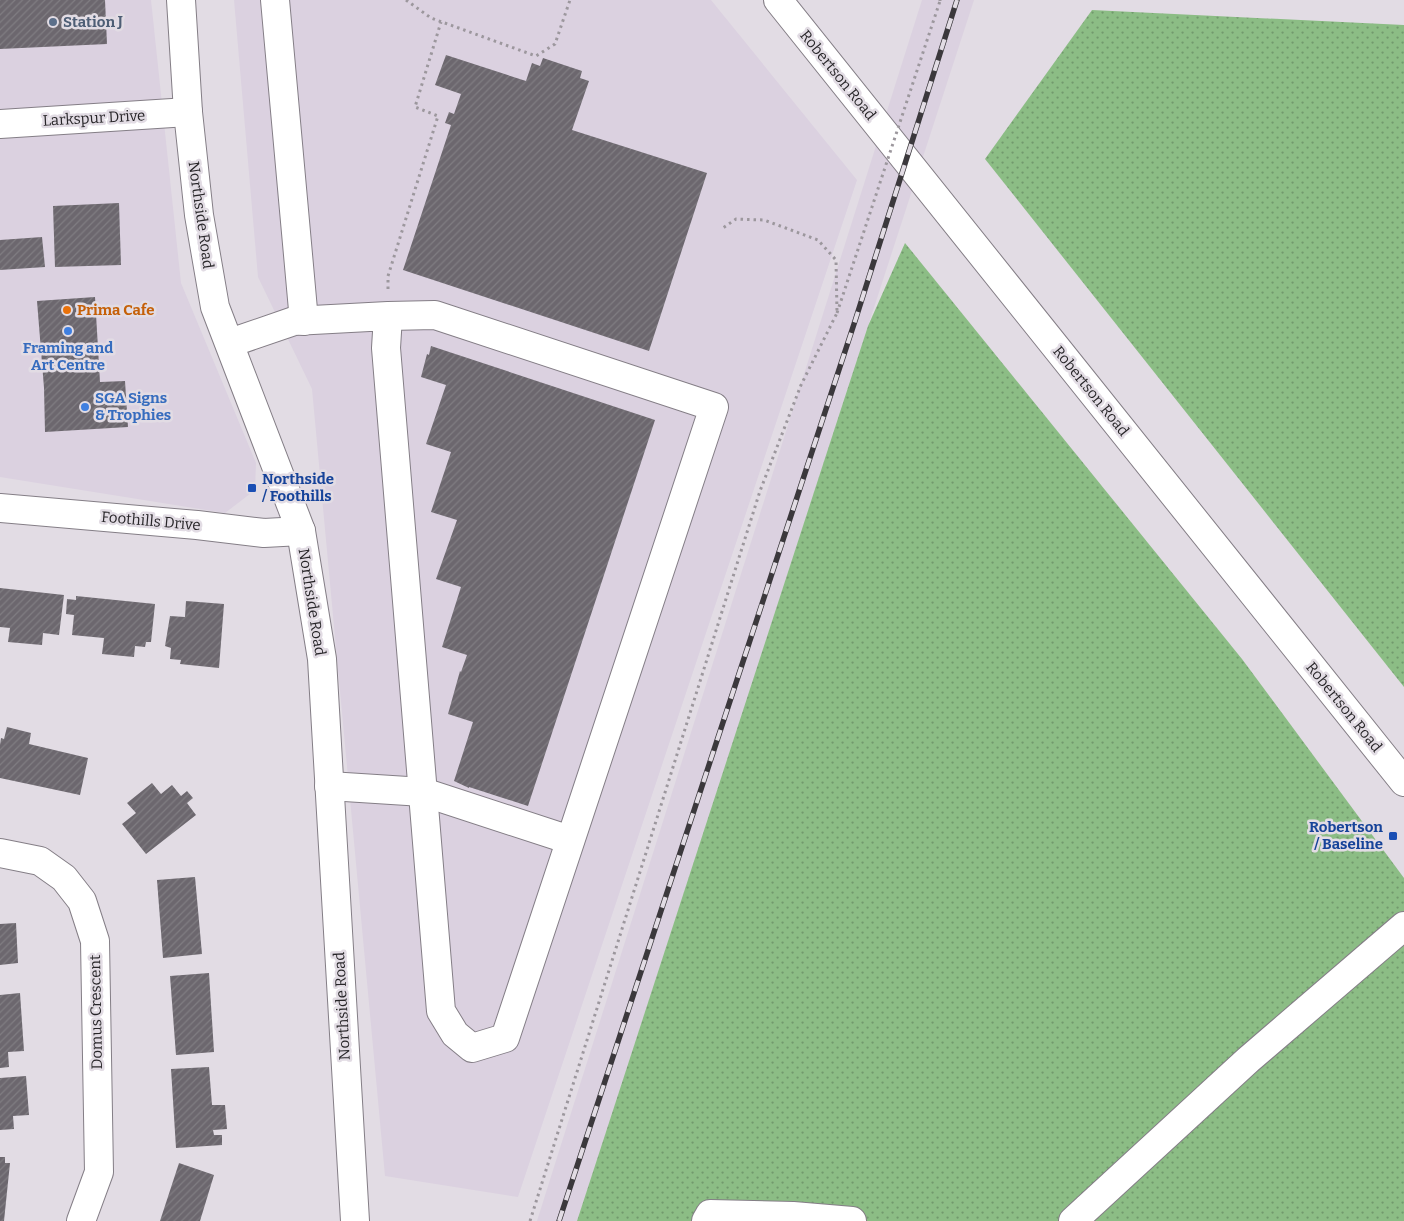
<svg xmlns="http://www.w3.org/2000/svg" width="1404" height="1221" font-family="Bitter,serif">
	<defs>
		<pattern id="grass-dots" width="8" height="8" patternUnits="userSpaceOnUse" patternTransform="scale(1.25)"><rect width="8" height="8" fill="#8cbd85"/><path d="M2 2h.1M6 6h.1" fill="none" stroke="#72996d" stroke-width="1.8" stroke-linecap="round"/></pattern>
		<pattern id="building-hatch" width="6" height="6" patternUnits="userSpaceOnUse" patternTransform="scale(1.25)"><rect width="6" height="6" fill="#6c676e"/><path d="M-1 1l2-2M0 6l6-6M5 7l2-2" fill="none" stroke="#807d82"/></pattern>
	</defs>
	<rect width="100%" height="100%" fill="#e2dce4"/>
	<g fill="#dbd1e0">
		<path d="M0,0H151L181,283L256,463L255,490L225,513L0,477Z"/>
		<path d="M234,0H711L857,180L518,1197L385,1176L312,389L258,277Z"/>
		<path d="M922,0H974L577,1221H537Z"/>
	</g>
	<g fill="url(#grass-dots)">
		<path d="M1092,10L1404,25V687L985,159Z"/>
		<path d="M905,243L1242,659L1404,878V1221H577L868,326Z"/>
	</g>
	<g fill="url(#building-hatch)">
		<path d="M0,0H105L107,44L0,49Z"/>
		<path d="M446,55L526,81L532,63L540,66L543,58L582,71L580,78L589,81L572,130L707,173L649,351L403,270L451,125L445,123L449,112L454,114L461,94L435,85Z"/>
		<path d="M119,203L121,265L55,267L53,206Z"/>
		<path d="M42,237L45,267L0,270V240Z"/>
		<path d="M95,297L100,382L125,381L128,427L45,432L44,388L37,301Z"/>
		<path d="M431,346L655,420L528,806L469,787V788L454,781L473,722L448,714L460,671L461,672L467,655L442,647L461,587L436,579L457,520L431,512L451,452L426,444L446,385L421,377L427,354L429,355Z"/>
		<path d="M0,588L64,595L59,635L43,633L42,645L8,642L10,628L0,627Z"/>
		<path d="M76,596L155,604L151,642H146L145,647L135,646L134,657L102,654L104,638L72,635L74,615L66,614L67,599L76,600Z"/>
		<path d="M186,601L224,604L219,668L180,664L181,660L170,659L171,648L165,646L170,616L185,617Z"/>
		<path d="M7,727L31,733L29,744L88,758L80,795L0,778V745L1,738L4,739Z"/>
		<path d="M152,783L161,794L172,785L181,796L187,791L193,798L187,803L196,815L146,854L122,824L136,813L127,803Z"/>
		<path d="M195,877L202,954L163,958L157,880Z"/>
		<path d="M16,923L18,963L0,965V924Z"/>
		<path d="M209,973L214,1052L176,1055L170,976Z"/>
		<path d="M20,993L24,1051L8,1052L9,1067L0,1068V995Z"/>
		<path d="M209,1067L212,1105H225L227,1129L213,1130L214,1135H222V1145L176,1148L171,1069Z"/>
		<path d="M26,1076L29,1115L13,1116L14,1129L0,1130V1078Z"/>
		<path d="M0,1157H5V1163H10L4,1221H0Z"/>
		<path d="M179,1163L214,1175L200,1221H160Z"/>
	</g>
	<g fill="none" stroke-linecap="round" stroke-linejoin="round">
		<defs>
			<g id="minor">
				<path d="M181,0L188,112L199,215L215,307L301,531L322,659L355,1221"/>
				<path d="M275,0L304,321"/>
				<path d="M0,124L188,112"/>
				<path d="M230,343L294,321L388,316L435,315L714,407L505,1038L472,1048L455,1034L441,1011L386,348L388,316"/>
				<path d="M0,508L197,525L264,533L301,531"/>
				<path d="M329,786L423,792L570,840"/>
				<path d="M0,853L40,861L64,878L82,901L95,941L99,1172L81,1221"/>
				<path d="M706,1221L710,1214L793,1216L852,1221"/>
				<path d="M1073,1221L1248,1060L1404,926"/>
			</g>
			<path id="major" d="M778,0L1404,782"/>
		</defs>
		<use href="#minor" stroke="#847e86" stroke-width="30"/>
		<use href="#major" stroke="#847e86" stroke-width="30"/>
		<g stroke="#9c979d" stroke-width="3" stroke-dasharray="2.5 4" stroke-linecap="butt">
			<path d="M406,0L431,18L536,56L555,44L570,0"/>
			<path d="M940,1V0"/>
			<path d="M388,289V276L438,116L415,107L441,22"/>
			<path d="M530,1221L760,491L801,385L837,313L836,260L818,240L764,220L736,219L723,228"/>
		</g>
		<use href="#minor" stroke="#fff" stroke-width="28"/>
		<use href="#major" stroke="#fff" stroke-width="28"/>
		<defs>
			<path id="rail" d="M559,1221L855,321L957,0"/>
		</defs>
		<use href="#rail" stroke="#3b383c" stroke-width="5.5"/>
		<use href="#rail" stroke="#e2dce4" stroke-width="4" stroke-dasharray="11" stroke-linecap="butt"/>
		<path stroke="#9c979d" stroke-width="3" stroke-dasharray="2.5 4" stroke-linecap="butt" d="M837,313L940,1"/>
	</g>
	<circle fill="#5c6f8a" stroke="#e2dce4" stroke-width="2" cx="53" cy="22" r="5"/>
	<circle fill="#e8710a" stroke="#e2dce4" stroke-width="2" cx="67" cy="310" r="5"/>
	<g fill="#3f7fe0" stroke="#e2dce4" stroke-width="2">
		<circle cx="68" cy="331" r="5"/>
		<circle cx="85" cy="407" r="5"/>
	</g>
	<g fill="#1a4fb4" stroke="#e2dce4" stroke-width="2">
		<rect x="247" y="483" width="10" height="10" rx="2.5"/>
		<rect x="1388" y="831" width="10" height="10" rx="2.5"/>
	</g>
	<g text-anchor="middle" stroke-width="5" stroke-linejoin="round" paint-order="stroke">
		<g font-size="15" font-weight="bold" fill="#4e5e75" stroke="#e2dce4" text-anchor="start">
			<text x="63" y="27">Station J</text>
		</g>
		<g font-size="15" fill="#272528" stroke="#e2dce4">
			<text transform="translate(838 75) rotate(51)" y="5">Robertson Road</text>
			<text transform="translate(94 118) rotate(-3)" y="5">Larkspur Drive</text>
			<text transform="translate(201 215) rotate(82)" y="5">Northside Road</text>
			<text transform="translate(1091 391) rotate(51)" y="5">Robertson Road</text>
			<text transform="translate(151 521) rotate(5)" y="5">Foothills Drive</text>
			<text transform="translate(312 602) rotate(81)" y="5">Northside Road</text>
			<text transform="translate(1344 707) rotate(51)" y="5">Robertson Road</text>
			<text transform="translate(342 1006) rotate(-93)" y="5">Northside Road</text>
			<text transform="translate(96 1012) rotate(-91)" y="5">Domus Crescent</text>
		</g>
		<g font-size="15" font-weight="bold" fill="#c56008" stroke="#e2dce4" text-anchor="start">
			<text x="77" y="315">Prima Cafe</text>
		</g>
		<g font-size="15" font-weight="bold" fill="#366cbe" stroke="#e2dce4">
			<text x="68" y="353">Framing and<tspan x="68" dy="17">Art Centre</tspan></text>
			<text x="95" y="403" text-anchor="start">SGA Signs<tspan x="95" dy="17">&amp; Trophies</tspan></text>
		</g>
		<g font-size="15" font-weight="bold" fill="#164399" stroke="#e2dce4" text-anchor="start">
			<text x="262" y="484">Northside<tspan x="262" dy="17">/ Foothills</tspan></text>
			<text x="1383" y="832" text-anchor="end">Robertson<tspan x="1383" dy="17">/ Baseline</tspan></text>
		</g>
	</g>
</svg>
